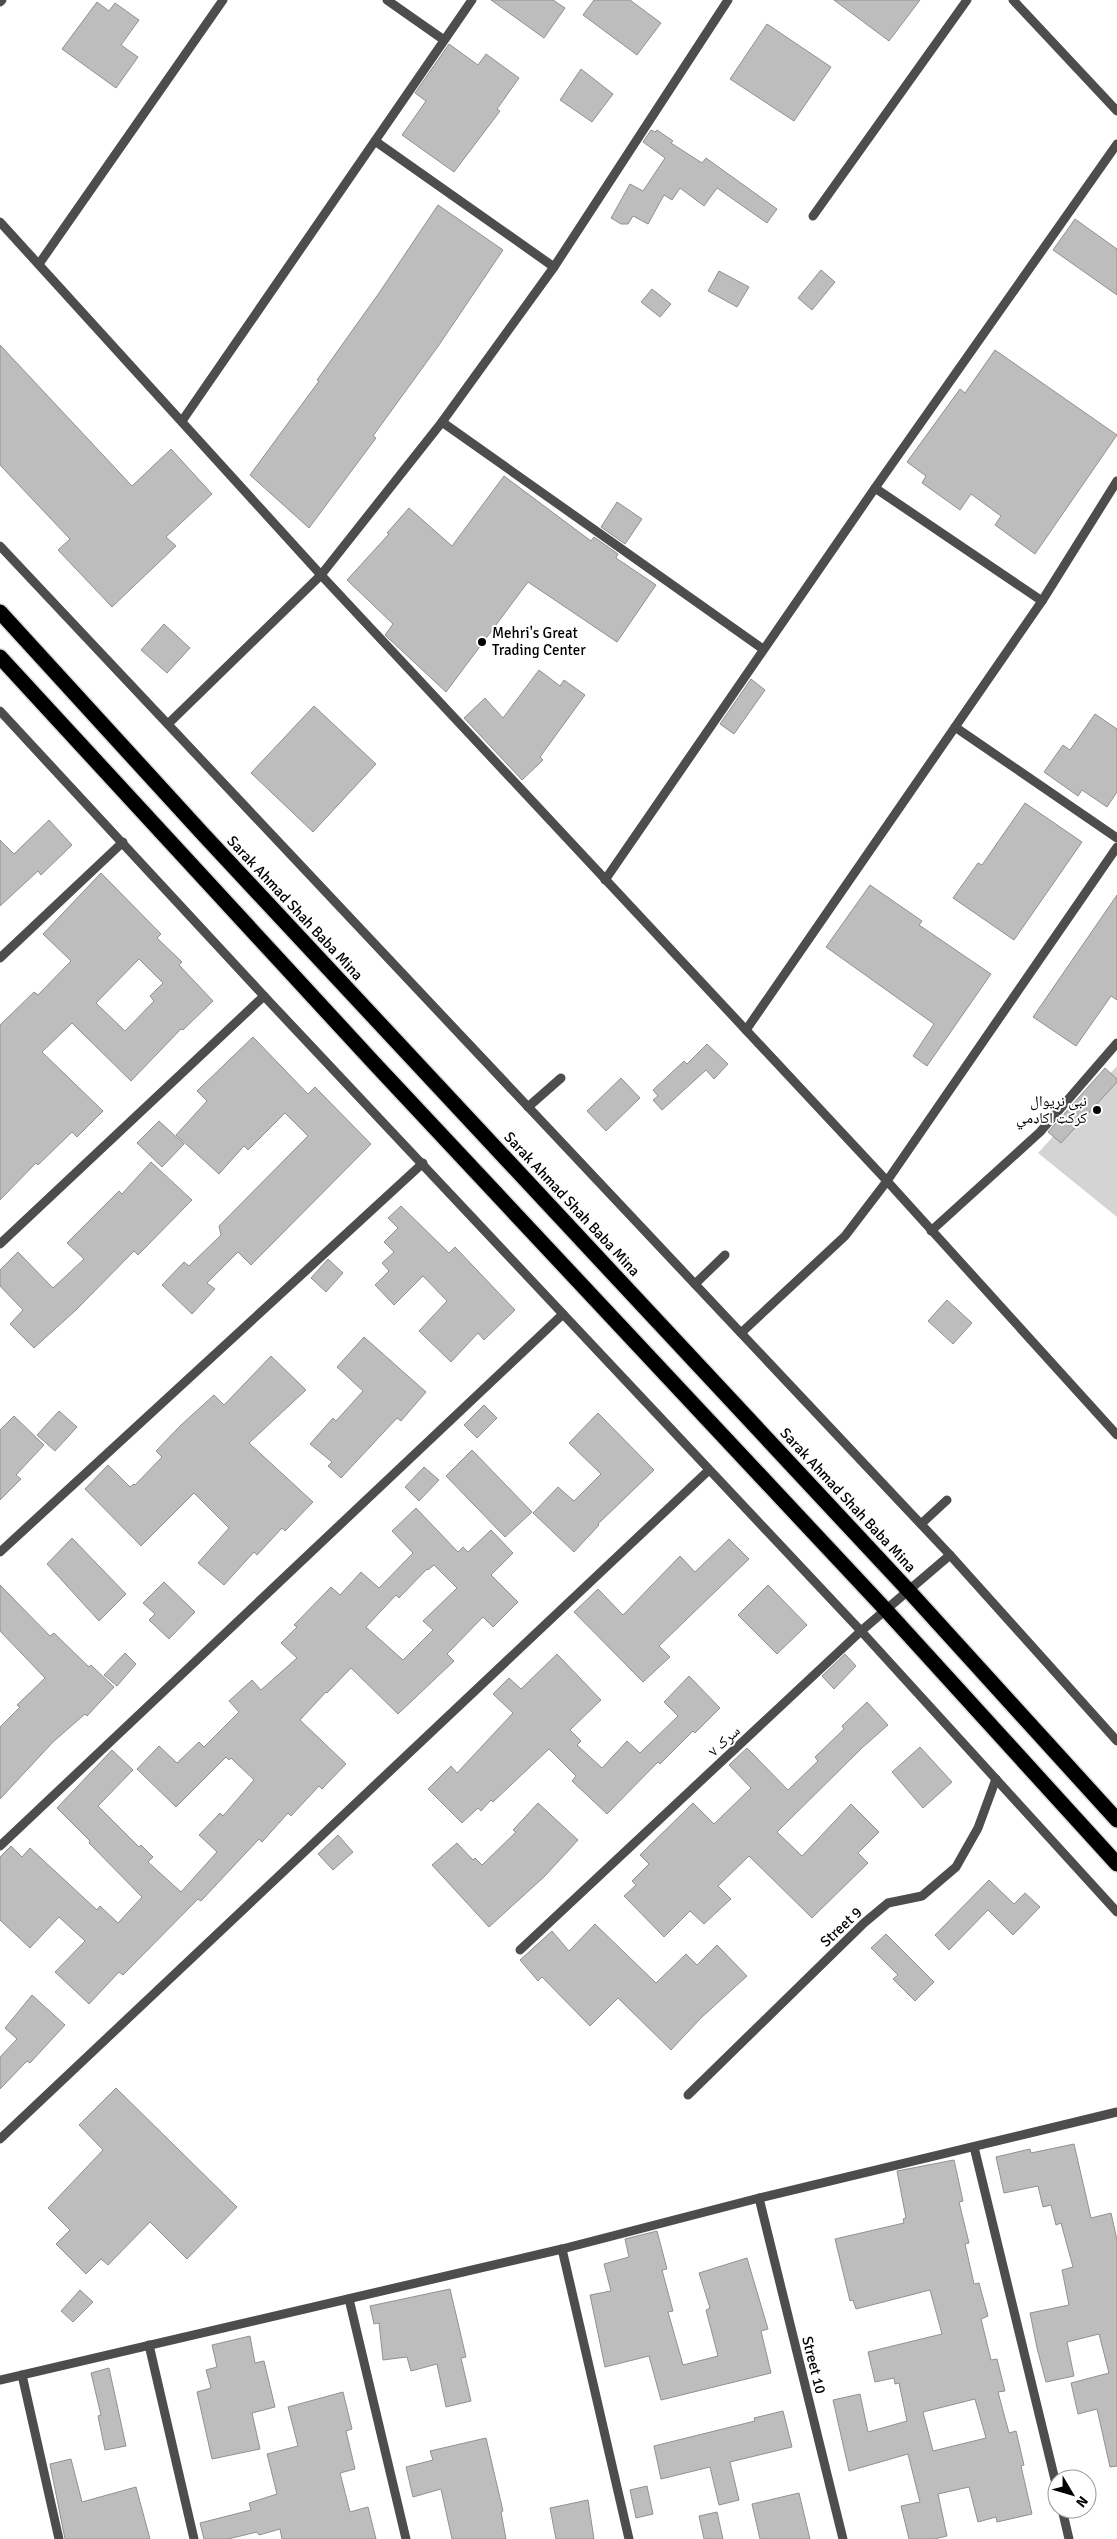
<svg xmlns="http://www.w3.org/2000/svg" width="1117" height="2539" font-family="Signika,'Noto Naskh Arabic',sans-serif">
	<rect width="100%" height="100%" fill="#fff"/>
	<path fill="#d4d4d4" d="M1117,1066V1217L1038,1153Z"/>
	<g fill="#bdbdbd" stroke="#919191" fill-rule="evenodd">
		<path d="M491,0H553L565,8L544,38Z"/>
		<path d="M594,0H630L661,23L637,55L583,15Z"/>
		<path d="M834,0H920L889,41Z"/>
		<path d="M97,2L109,11L115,3L139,20L121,45L138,57L116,88L62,49Z"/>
		<path d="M767,24L831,67L794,121L730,79Z"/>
		<path d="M449,44L478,65L486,54L519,78L497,109L500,111L454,172L402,135L426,101L415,93Z"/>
		<path d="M581,69L613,94L592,122L560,100Z"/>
		<path d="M651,130L655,132L657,130L673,141L671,143L702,163L706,158L777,209L767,223L717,188L704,206L680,188L672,200L664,195L648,224L633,216L628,224H621L611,218L630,184L643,191L665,158L643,142Z"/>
		<path d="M438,205L503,250L439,345L373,436L376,438L309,528L250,475L319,381L317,380L379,293Z"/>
		<path d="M1075,219L1117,249V295L1053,250Z"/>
		<path d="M821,270L835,282L812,310L798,298Z"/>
		<path d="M719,271L749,287L737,307L708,291Z"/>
		<path d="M652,289L671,304L660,317L641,302Z"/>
		<path d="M0,345L132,486L171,449L212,494L166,537L176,546L112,607L58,550L70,539L0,465Z"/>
		<path d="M995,350L1117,435L1035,554L995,525L1001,516L971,494L960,510L922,483L926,476L907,462L960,389L965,393Z"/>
		<path d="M504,476L591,541L594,537L618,554L616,558L656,585L617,642L528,582L446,692L385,635L393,624L347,580L389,534L387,533L409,508L452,546Z"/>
		<path d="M617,502L642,519L625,544L601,527Z"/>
		<path d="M164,624L190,648L167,673L141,650Z"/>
		<path d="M539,670L560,686L564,680L585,695L540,757L543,760L522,780L464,718L485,698L503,718Z"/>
		<path d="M751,679L765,690L734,734L720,724Z"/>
		<path d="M314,706L376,764L313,832L251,773Z"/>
		<path d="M1095,714L1117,729V792L1107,807L1082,790L1078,796L1044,772L1063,745L1070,750Z"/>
		<path d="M1025,803L1082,842L1014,940L953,898L978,863L982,865Z"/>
		<path d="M49,820L72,845L41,875L38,871L0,906V840L14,854Z"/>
		<path d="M101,873L161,934L157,938L182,962L179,965L213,1001L183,1030L181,1029L131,1081L72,1023L42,1052L103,1111L77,1137L72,1132L38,1165L36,1163L0,1200V1025L34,992L38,995L71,961L43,934ZM139,959L163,983L150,996L154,1001L125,1031L96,1003Z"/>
		<path d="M870,885L922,921L919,925L991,974L927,1066L913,1056L934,1024L826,947Z"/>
		<path d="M1117,895V1000L1111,996L1076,1046L1033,1017Z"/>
		<path d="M253,1037L308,1094L315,1087L371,1144L251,1265L238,1252L207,1283L215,1289L192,1314L162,1285L184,1262L189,1266L221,1235L219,1226L308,1136L285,1113L248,1150L244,1146L219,1174L176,1135L207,1101L197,1091Z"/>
		<path d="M707,1044L728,1064L714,1079L706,1070L662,1110L653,1100L658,1096L653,1090L684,1061L687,1064Z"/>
		<path d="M1105,1068L1117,1079V1082L1061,1143L1048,1132Z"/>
		<path d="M621,1078L640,1098L606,1131L587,1111Z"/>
		<path d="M159,1121L184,1144L162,1167L137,1143Z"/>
		<path d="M151,1162L192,1200L138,1255L134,1251L76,1310L34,1348L10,1324L23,1310L0,1286V1270L18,1252L53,1288L84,1259L67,1243L119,1191L122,1194Z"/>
		<path d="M401,1206L449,1253L455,1247L515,1310L484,1340L478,1333L451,1362L419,1331L447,1301L423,1276L394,1305L375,1285L389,1271L382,1263L394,1252L384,1242L398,1228L388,1218Z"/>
		<path d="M328,1259L343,1273L326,1292L311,1278Z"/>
		<path d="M947,1300L972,1323L953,1344L928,1321Z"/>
		<path d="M364,1337L426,1392L401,1421L397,1418L341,1478L328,1466L332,1462L310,1444L333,1418L336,1421L363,1391L337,1367Z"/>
		<path d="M271,1356L306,1390L249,1443L313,1502L285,1531L282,1528L257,1555L254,1552L224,1585L198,1563L229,1528L194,1493L141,1546L85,1489L108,1465L130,1487L134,1484L135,1485L162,1457L156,1451L181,1425L214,1395L224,1405Z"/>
		<path d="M484,1405L497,1418L477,1438L464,1425Z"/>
		<path d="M59,1411L77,1427L55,1451L37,1435Z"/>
		<path d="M598,1413L654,1470L598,1524L599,1525L574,1552L533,1513L558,1487L574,1501L601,1474L569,1443Z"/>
		<path d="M14,1416L44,1445L16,1475L21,1479L0,1500V1430Z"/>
		<path d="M472,1450L532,1512L505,1537L446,1476Z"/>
		<path d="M424,1467L439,1480L419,1501L405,1487Z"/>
		<path d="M416,1508L458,1552L463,1547L468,1552L491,1530L513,1553L491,1575L518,1602L493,1627L483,1617L447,1654L454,1661L398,1714L351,1668L327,1693L326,1692L300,1720L346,1764L322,1789L319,1786L291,1816L288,1813L262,1842L259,1839L201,1901L198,1899L123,1975L119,1972L89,2004L55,1972L85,1941L59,1917L30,1948L0,1920V1857L11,1846L22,1857L30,1848L97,1910L100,1906L118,1923L142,1897L89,1843L90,1841L57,1808L112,1750L133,1770L98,1806L139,1847L141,1845L153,1857L148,1862L181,1892L217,1852L199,1835L220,1813L223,1816L254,1780L231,1758L229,1760L226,1757L176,1807L137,1769L159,1746L177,1763L199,1742L204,1747L239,1712L229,1701L252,1680L261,1690L297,1658L281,1643L297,1627L294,1625L331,1587L340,1595L361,1572L379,1588L413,1553L392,1531ZM434,1565L457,1588L423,1621L433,1630L403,1660L366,1627L396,1595L399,1598L427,1569L428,1570Z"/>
		<path d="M72,1538L126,1594L99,1621L47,1564Z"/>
		<path d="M729,1539L749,1559L659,1646L670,1657L643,1682L574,1612L598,1589L623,1615L680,1556L695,1572Z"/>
		<path d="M164,1582L195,1612L169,1639L149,1620L155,1614L143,1603Z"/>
		<path d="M0,1585L50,1636L54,1633L89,1667L91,1665L114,1687L87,1716L85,1714L53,1742L0,1799V1727L20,1707L17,1705L45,1678L0,1631Z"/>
		<path d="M768,1585L807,1625L777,1654L738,1615Z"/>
		<path d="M125,1653L136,1664L117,1686L104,1675Z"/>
		<path d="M557,1654L601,1700L570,1730L581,1741L577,1745L602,1768L627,1741L640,1753L678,1716L664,1702L689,1676L720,1708L695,1733L693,1731L660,1764L658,1762L607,1814L572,1781L576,1776L549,1749L493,1802L491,1800L481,1811L478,1808L462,1823L428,1789L451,1766L457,1773L513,1713L493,1694L509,1678L521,1689Z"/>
		<path d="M845,1654L856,1666L834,1689L822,1676Z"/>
		<path d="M867,1702L888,1725L862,1748L777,1832L802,1856L851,1804L879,1832L858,1853L868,1863L812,1918L749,1856L718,1886L731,1899L704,1924L690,1911L664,1937L624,1896L636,1885L632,1881L649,1864L640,1855L693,1803L714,1824L751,1788L729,1765L747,1748L788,1790L818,1761L815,1757L844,1729L842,1726Z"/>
		<path d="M920,1747L952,1782L923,1808L892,1772Z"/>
		<path d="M538,1803L578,1840L545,1876L489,1927L432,1865L457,1843L473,1860L475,1858L482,1865L516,1832L513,1830Z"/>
		<path d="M338,1835L353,1852L333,1870L318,1854Z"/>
		<path d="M989,1880L1014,1904L1025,1893L1040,1907L1013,1935L988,1910L949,1950L935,1935Z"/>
		<path d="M595,1924L656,1983L686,1954L697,1965L717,1945L747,1976L701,2018L671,2050L618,1998L590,2026L542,1977L538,1981L520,1960L552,1931L569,1951Z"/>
		<path d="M886,1934L934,1982L915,2001L893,1979L898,1975L871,1948Z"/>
		<path d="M32,1995L65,2025L30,2063L27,2061L0,2089V2057L17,2039L5,2028Z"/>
		<path d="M116,2088L237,2207L187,2259L150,2222L108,2265L101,2259L86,2274L56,2244L70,2230L48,2208L103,2150L79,2125Z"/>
		<path d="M1074,2144L1091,2218L1111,2213L1117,2240V2466L1110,2467L1097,2409L1078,2414L1071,2383L1109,2373L1099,2334L1067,2342L1074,2376L1046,2382L1037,2348L1030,2313L1069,2305L1062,2270L1073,2267L1061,2223L1056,2225L1051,2205L1043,2207L1038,2186L1004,2193L996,2157L1030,2149L1031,2153Z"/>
		<path d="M954,2160L963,2201L959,2202L969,2243L965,2244L974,2284L979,2283L988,2316L981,2319L991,2360L997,2359L1005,2391L998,2392L1009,2433L1016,2431L1024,2465L1021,2466L1032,2514L997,2522L996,2517L978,2522L969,2487L938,2494L947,2536L934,2539H909L901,2506L920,2502L908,2454L849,2471L833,2400L860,2394L868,2432L907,2421L899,2383L895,2384L894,2378L875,2382L868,2352L942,2334L930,2290L856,2309L853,2300L850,2301L835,2239L904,2223L903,2219L906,2218L897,2171ZM975,2399L986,2438L933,2451L923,2412Z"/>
		<path d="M657,2231L667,2269L662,2270L673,2311L668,2312L683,2365L718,2356L706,2310L710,2308L699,2273L747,2258L768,2329L761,2331L771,2373L661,2400L649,2356L605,2367L590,2295L611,2291L604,2264L629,2257L625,2239Z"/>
		<path d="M450,2289L466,2357L461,2358L471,2401L446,2407L437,2364L411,2371L407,2357L383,2360L379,2323L374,2324L370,2306Z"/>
		<path d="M80,2290L93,2302L73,2322L61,2311Z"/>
		<path d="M250,2336L255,2363L264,2361L275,2407L252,2413L260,2449L212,2459L197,2392L211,2388L206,2370L217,2367L212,2345Z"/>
		<path d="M109,2368L126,2446L105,2450L98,2416L101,2415L91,2373Z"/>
		<path d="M343,2392L352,2429L346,2431L355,2469L340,2473L350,2512L368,2507L376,2539H282L280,2529L259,2535L257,2532L228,2539H204L200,2523L251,2510L249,2503L277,2494L267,2454L298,2446L288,2407Z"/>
		<path d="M783,2411L792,2447L730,2462L739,2500L719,2505L710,2467L661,2479L654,2446L755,2421L754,2418Z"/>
		<path d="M486,2438L503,2511L501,2512L506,2539H452L441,2489L413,2497L406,2467L433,2460L430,2451Z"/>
		<path d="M71,2459L82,2502L136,2487L150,2539H65L50,2464Z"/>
		<path d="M647,2486L653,2514L636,2518L630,2490Z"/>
		<path d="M799,2493L810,2539H760L752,2504Z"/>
		<path d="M588,2500L594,2539H556L550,2508Z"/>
		<path d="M717,2512L723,2539H704L699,2516Z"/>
	</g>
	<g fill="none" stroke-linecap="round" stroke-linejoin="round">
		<defs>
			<g id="highway">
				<path d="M0,612L202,833L908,1590L1117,1820"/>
				<path d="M0,657L374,1063L885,1609L1117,1864"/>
			</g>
		</defs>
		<use href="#highway" stroke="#dbdbdb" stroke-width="18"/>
		<g stroke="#4d4d4d" stroke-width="9">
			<path d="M387,0L444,40"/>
			<path d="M1013,0L1117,111"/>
			<path d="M0,2L2,0"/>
			<path d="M375,141L554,267"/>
			<path d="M813,216L967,0"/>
			<path d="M0,222L321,575L887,1181L1117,1435"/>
			<path d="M39,264L223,0"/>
			<path d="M182,421L472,0"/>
			<path d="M442,422L763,649"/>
			<path d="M875,488L1042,601"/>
			<path d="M0,546L950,1555L1117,1741"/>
			<path d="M0,711L264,996L861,1631L1117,1912"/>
			<path d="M168,724L321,575L442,422L554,267L728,0"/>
			<path d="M955,727L1117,838"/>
			<path d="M605,880L875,488L1117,144"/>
			<path d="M0,958L123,842"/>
			<path d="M746,1030L1042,601L1117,481"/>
			<path d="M528,1107L561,1078"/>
			<path d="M931,1231L1040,1132L1117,1043"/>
			<path d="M0,1244L264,996"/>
			<path d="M695,1284L725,1255"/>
			<path d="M741,1333L845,1236L887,1181L1117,847"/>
			<path d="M921,1524L947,1500"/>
			<path d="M0,1552L423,1163"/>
			<path d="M0,1846L563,1314"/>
			<path d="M520,1950L861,1631L950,1555"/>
			<path d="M688,2095L864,1923L888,1903L922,1896L956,1867L978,1828L996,1779"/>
			<path d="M0,2139L709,1470"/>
			<path d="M974,2147L1057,2488"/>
			<path d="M759,2198L843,2539"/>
			<path d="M562,2249L629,2539"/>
			<path d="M349,2299L406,2539"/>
			<path d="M149,2345L194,2539"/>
			<path d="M22,2375L59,2539"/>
			<path d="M0,2380L562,2249L759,2198L1117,2112"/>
			<path d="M1062,2509L1069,2539"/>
		</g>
		<use href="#highway" stroke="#000" stroke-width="15"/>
	</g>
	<g fill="#000" stroke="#fff" stroke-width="2">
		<circle cx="482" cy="642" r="5"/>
		<circle cx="1097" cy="1110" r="5"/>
	</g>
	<g text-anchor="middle" stroke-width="4" stroke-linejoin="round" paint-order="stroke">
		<g font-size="15" fill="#000" stroke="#fff" text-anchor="start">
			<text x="492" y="638">Mehri's Great<tspan x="492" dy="17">Trading Center</tspan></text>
			<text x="1087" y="1106" text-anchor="end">نبی نړیوال<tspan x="1087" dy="17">کرکټ اکاډمي</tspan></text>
		</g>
		<g font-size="15" fill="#000" stroke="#fff">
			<text transform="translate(295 908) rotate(47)" y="5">Sarak Ahmad Shah Baba Mina</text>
			<text transform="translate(572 1204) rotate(47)" y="5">Sarak Ahmad Shah Baba Mina</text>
			<text transform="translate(848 1500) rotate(47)" y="5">Sarak Ahmad Shah Baba Mina</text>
			<text transform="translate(724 1741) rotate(-43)" y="5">سرک ۷</text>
			<text transform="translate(841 1927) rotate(-43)" y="5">Street 9</text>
			<text transform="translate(814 2365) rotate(76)" y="5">Street 10</text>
		</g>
	</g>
	<g transform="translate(1072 2494) rotate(128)"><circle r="24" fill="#ffffff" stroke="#999999"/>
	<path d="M0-4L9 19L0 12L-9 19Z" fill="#000000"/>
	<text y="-8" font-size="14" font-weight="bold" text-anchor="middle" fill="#000000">N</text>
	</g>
</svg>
